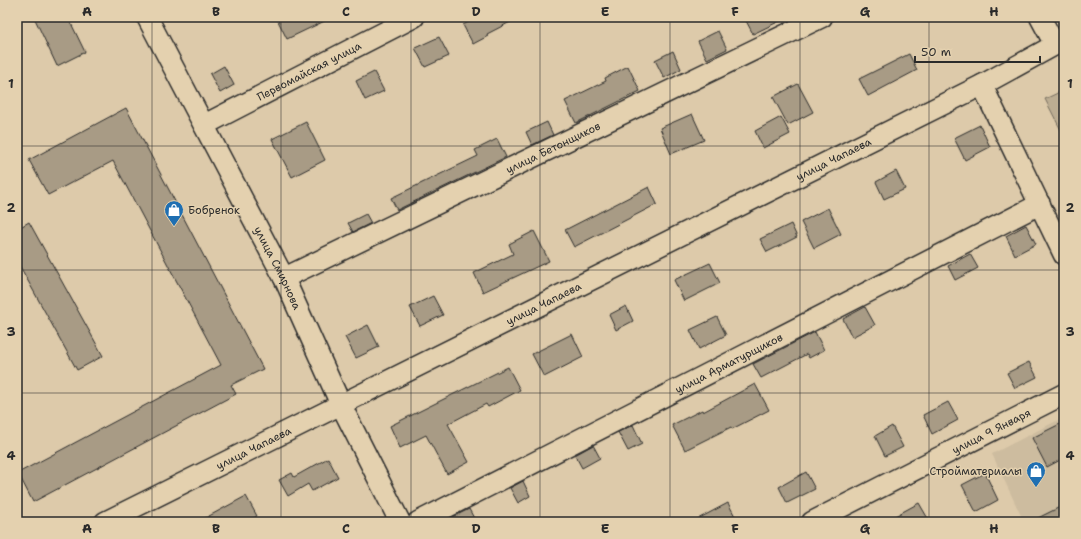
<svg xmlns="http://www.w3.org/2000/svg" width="1081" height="539" font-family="'Shantell Sans',sans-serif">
	<rect width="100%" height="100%" fill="#ddcaaa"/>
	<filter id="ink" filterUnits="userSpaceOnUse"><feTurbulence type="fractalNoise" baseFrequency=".025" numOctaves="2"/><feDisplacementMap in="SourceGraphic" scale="8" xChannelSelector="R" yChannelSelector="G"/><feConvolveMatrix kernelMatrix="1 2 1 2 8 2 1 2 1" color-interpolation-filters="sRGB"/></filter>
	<g filter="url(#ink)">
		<path fill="#cdbc9f" d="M1064,417V522H1024L992,454Z"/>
		<path fill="#bcad92" stroke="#746c5e" d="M1064,90V136L1045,99Z"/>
		<g fill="#a89b85" stroke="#2b2b2b">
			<path d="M34,17H68L85,52L57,66Z"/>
			<path d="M285,17H333L287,39L278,21Z"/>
			<path d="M478,17H520L487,34L488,36L473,44L463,25Z"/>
			<path d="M744,17H788L753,34Z"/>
			<path d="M718,31L727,49L707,59L698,41Z"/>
			<path d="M439,37L449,56L425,67L415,48Z"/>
			<path d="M673,51L681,69L664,78L655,60Z"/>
			<path d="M909,54L917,70L868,96L859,79Z"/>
			<path d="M224,66L234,85L220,93L210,74Z"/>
			<path d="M628,66L640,91L576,123L565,101L606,81L605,78Z"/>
			<path d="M374,72L384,91L365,100L356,81Z"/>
			<path d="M798,84L813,112L788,125L773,97Z"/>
			<path d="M126,108L263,369L231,385L236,394L33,502L18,473L221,365L113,161L48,195L29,160Z"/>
			<path d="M692,114L704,140L671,154L660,128Z"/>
			<path d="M781,117L790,134L763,148L755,131Z"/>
			<path d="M306,122L325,160L292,177L272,139Z"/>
			<path d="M547,122L553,135L532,145L526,132Z"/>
			<path d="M980,125L990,147L965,160L954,138Z"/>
			<path d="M497,139L506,157L397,210L391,198L478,156L475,150Z"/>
			<path d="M896,171L905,189L884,199L876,182Z"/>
			<path d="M649,187L657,204L574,247L565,230Z"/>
			<path d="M828,208L841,234L814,248L801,222Z"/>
			<path d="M366,214L371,223L353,232L348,223Z"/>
			<path d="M29,222L103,356L77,370L17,261V229Z"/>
			<path d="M791,224L797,237L767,252L760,239Z"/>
			<path d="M1026,225L1036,244L1015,255L1006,236Z"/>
			<path d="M534,231L549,261L483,292L474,273L513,254L509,244Z"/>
			<path d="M970,254L978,268L955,280L948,266Z"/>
			<path d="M710,263L720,283L684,301L674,280Z"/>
			<path d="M433,296L443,315L420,326L410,307Z"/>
			<path d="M626,306L633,321L616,330L609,315Z"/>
			<path d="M865,307L875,325L852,337L843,319Z"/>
			<path d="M717,317L726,335L699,349L690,330Z"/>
			<path d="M368,325L379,347L356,358L345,337Z"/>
			<path d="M815,332L824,350L809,358L807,354L761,378L753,364Z"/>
			<path d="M572,334L583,357L544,377L532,354Z"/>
			<path d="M1029,362L1037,377L1015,388L1007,373Z"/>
			<path d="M508,367L520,390L488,407L486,404L448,424L469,462L447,474L426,435L400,448L390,426Z"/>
			<path d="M755,384L769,410L732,429L731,427L685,450L672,425L702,410L703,412Z"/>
			<path d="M948,402L958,420L932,434L923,415Z"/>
			<path d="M1064,422V458L1047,467L1032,438Z"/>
			<path d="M633,425L642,444L628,451L618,432Z"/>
			<path d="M892,426L903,447L885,456L875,436Z"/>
			<path d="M593,445L600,458L582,468L575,455Z"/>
			<path d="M328,458L338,477L312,491L308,484L288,496L279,480L292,473L294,477Z"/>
			<path d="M806,472L815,489L787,503L779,487Z"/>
			<path d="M985,473L998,500L976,512L962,485Z"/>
			<path d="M523,481L530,496L518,503L510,488Z"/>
			<path d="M246,496L257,516L247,522H198Z"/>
			<path d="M728,503L738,522H692Z"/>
			<path d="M919,503L930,522H884Z"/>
			<path d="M1064,505V522H1030Z"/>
			<path d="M469,509L476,522H443Z"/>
		</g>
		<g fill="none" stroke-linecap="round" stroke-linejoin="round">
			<defs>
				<g id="minor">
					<path id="s1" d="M147,17L284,278L341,405L400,522"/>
					<path d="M1040,17L1055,45"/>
					<path d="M982,85L1064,255"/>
					<path id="s2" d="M204,125L414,17"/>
					<path id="s3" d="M284,278L822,17"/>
					<path id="s4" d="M105,522L982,85L1064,40"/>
					<path id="s5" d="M418,522L1040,204"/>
					<path id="s6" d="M812,522L1064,394"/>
				</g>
			</defs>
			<use href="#minor" stroke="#2b2b2b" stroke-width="23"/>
			<use href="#minor" stroke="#e4d1af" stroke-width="20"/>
		</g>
	</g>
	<path fill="none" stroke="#2b2b2b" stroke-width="1" stroke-opacity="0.55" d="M152,17V522M281,17V522M411,17V522M540,17V522M670,17V522M800,17V522M929,17V522M17,146H1064M17,270H1064M17,393H1064"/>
	<defs>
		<symbol id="shop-pin" viewBox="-11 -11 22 30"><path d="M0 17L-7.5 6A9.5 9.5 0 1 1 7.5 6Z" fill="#1f6fb2" stroke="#e4d1af"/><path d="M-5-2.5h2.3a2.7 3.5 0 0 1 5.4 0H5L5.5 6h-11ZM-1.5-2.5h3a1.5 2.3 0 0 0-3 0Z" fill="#fff"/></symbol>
	</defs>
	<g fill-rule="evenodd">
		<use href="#shop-pin" x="163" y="199" width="22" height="30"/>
		<use href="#shop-pin" x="1025" y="460" width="22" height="30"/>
	</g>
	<g text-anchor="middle" stroke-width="3" stroke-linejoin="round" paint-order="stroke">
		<g font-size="11" fill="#2b2b2b" stroke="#e4d1af">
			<text dy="4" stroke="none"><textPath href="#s2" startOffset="118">Первомайская улица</textPath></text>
			<text dy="4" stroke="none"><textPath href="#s3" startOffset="299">улица Бетонщиков</textPath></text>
			<text dy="4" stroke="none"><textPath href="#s4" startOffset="814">улица Чапаева</textPath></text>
			<text dy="4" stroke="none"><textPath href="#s1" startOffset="283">улица Смирнова</textPath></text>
			<text dy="4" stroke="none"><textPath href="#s4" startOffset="490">улица Чапаева</textPath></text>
			<text dy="4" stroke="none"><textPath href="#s5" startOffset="349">улица Арматурщиков</textPath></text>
			<text dy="4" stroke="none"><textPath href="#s6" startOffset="201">улица 9 Января</textPath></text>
			<text dy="4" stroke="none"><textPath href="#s4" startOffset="166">улица Чапаева</textPath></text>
		</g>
		<g font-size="11" fill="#2b2b2b" stroke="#e4d1af" text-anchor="start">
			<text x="188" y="214">Бобренок</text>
			<text x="1022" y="475" text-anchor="end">Стройматериалы</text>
		</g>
	</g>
	<rect width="1081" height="539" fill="none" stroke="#e4d1af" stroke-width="44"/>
	<path d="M915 56v6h125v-6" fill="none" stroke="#2b2b2b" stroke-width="2"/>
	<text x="921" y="56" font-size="12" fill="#2b2b2b" stroke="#e4d1af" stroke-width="3" paint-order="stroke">50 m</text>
	<rect x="22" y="22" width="1037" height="495" fill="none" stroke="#2b2b2b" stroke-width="1.5"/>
	<g font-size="13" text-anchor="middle" font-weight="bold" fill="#2b2b2b">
		<text x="87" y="16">A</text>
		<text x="216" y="16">B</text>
		<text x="346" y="16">C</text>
		<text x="476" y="16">D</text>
		<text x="605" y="16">E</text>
		<text x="735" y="16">F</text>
		<text x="865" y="16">G</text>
		<text x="994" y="16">H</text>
		<text x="11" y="88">1</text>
		<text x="1070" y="88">1</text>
		<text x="11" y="212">2</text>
		<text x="1070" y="212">2</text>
		<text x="11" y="336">3</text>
		<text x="1070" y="336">3</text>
		<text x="11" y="460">4</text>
		<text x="1070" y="460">4</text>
		<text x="87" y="533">A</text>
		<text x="216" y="533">B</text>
		<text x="346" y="533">C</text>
		<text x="476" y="533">D</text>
		<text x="605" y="533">E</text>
		<text x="735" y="533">F</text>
		<text x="865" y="533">G</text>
		<text x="994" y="533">H</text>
	</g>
</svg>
